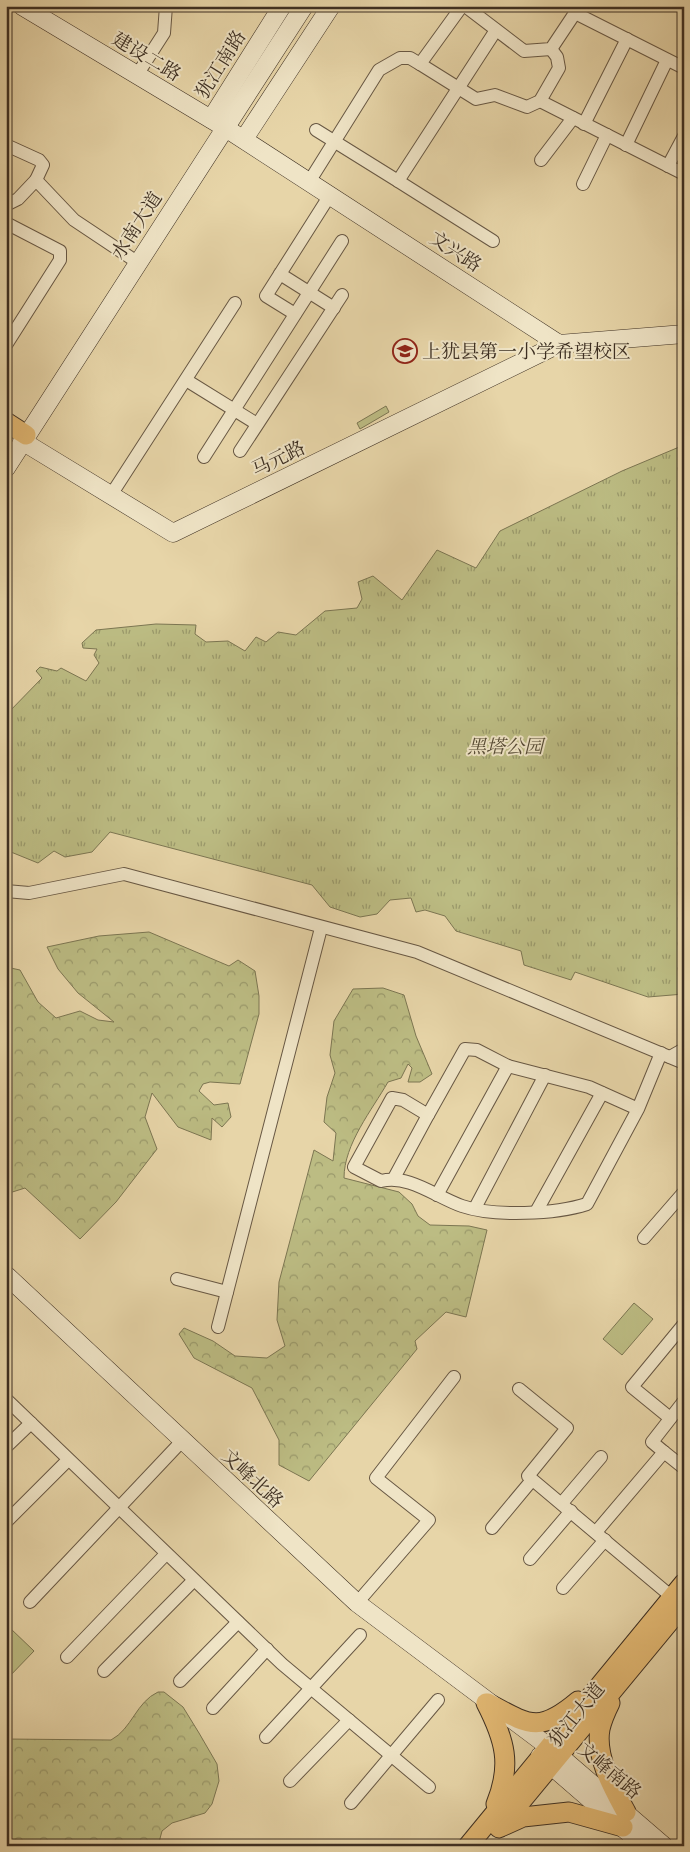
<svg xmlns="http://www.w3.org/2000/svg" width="690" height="1852" font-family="Vollkorn,'Noto Serif SC',serif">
	<defs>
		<pattern id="forest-crowns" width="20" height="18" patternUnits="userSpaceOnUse" patternTransform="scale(1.25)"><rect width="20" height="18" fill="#bcbc83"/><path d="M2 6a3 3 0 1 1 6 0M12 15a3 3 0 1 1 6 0" fill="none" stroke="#9a996b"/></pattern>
		<pattern id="park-tufts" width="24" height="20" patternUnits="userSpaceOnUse" patternTransform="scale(1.25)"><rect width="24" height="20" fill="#bcbc83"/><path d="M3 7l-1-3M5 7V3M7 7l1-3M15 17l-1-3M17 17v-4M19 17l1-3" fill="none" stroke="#9a996b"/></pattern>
	</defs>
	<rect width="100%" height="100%" fill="#e7d5a8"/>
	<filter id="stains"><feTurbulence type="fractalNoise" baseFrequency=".004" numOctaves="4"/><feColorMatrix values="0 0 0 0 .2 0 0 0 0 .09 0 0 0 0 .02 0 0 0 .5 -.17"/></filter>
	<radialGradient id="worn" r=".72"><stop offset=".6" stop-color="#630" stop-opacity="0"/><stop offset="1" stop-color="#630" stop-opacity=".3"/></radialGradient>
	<g fill="url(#forest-crowns)" stroke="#7c7652">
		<path d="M149,932L229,966L238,960L255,971L259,996V1014L240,1084L210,1082L203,1084L199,1091L214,1105L228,1103L231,1117L222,1127L212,1118L211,1140L178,1127L152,1093L145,1117L157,1149L116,1202L80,1239L25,1188L6,1194V967L20,970L38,1002L56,1018L80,1011L98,1020L114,1022L78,993L58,969L47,947L99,936Z"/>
		<path d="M383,988L404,995L416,1036L432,1074L420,1082H408L412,1068L408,1064L401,1078L388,1082C372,1110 344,1144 344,1178L399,1192L412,1204L418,1216L430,1225L469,1226L487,1230L466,1317L446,1312L415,1341L417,1349L309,1481L279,1465V1440L252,1388L194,1358L179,1334L184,1328L213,1341L235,1356L267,1358L285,1346L277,1320L279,1282L314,1150L333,1161L336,1133L324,1122L327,1097L335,1073L330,1055L334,1021L353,989Z"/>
		<path d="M158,1692H164L183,1707L199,1733L217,1764L219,1781L212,1804L205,1813L172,1823L162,1831L158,1846H6V1739L111,1740C132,1729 136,1702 158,1692Z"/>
	</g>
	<path fill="url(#park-tufts)" stroke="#7c7652" d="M684,445V994L648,997L575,972L571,980L524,965L521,951L456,931L445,916L425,910L416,912L411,898L390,900L377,914L360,917L330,907L312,885L110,832L92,852L65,857L54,851L38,863L6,850V715L42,678L36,671L40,667L57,671L61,668L86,681L99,663L94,655L97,649L83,648L82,643L96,630L156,624L196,625L195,634L206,642L228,641L245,651L256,637L266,642L278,632L296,635L325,611L357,608L362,599L358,582L373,576L402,600L437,550L476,568L500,531L622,471Z"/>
	<g fill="#bcbc83" stroke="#7c7652">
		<path d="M386,406L389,412L360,429L357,423Z"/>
		<path d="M634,1303L653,1319L622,1355L603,1339Z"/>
		<path d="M10,1628L34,1651L6,1680V1632Z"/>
	</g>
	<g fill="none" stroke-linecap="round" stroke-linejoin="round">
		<defs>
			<g id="street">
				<path d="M465,6L524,51L551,49L575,13L572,6"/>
				<path d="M575,13L684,68"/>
				<path d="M420,64L476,99L495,95L527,107L540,101L559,68L557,57L551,49"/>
				<path d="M137,75L164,33L166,6"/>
				<path d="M540,101L684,174"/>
				<path d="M584,124L627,39"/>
				<path d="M316,130L398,181L496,30"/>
				<path d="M6,145L39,160L43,165L36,180"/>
				<path d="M626,145L667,60"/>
				<path d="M541,160L573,118"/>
				<path d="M668,166L684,136"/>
				<path d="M398,181L493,241"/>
				<path d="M309,182L379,70L400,58H410L420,64L462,6"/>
				<path d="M583,184L607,135"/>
				<path d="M6,205L18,199L36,180L74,220L137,262"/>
				<path d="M6,223L60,251V260L6,345"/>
				<path d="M280,274L334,308"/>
				<path d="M295,314L266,296L330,195"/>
				<path d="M186,380L257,424"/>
				<path d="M240,451L342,295"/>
				<path d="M204,457L342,241"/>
				<path d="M111,495L235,303"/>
				<path d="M6,891L29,893L124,874L417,952L684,1063"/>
				<path d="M670,1057L684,1049"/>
				<path d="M638,1109L587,1204C556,1214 494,1217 462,1206C436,1197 409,1174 381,1181L354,1167L392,1098L403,1100L428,1115L465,1049L477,1050L508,1066L589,1087L638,1109L661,1053"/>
				<path d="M394,1178L428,1115"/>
				<path d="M437,1195L508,1066"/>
				<path d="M475,1208L545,1075"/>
				<path d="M536,1212L602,1093"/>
				<path d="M644,1238L684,1192"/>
				<path d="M177,1279L227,1292"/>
				<path d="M218,1327L321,928"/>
				<path d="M519,1389L567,1428L528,1476L672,1597"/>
				<path d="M6,1399L282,1664L429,1787"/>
				<path d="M670,1418L632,1387L684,1324"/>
				<path d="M6,1447L31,1423"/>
				<path d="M664,1452L684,1468"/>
				<path d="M562,1503L601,1457"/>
				<path d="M6,1522L68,1460"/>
				<path d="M492,1528L532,1480"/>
				<path d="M596,1532L664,1452L652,1442L684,1401"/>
				<path d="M530,1559L571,1511"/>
				<path d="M563,1588L605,1540"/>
				<path d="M30,1602L182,1441"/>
				<path d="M357,1603L429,1520L376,1478L454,1377"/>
				<path d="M67,1657L166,1554"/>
				<path d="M104,1671L194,1580"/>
				<path d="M180,1681L238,1622"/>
				<path d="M213,1708L267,1649"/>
				<path d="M266,1737L360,1635"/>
				<path d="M290,1781L349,1720"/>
				<path d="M351,1803L438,1700"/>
			</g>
			<g id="secondary">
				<path d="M22,6L224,127L559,344L684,334"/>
				<path d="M211,119L282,6"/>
				<path d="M244,139L331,6"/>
				<path d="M22,441L173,533L559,344"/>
				<path d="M6,468L304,6"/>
				<path d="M6,1275L357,1603L549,1747L664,1846"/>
				<path d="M540,1756L644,1846"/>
			</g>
			<g id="primary">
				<path d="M6,422L26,435"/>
				<path d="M486,1703C505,1740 512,1765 496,1804"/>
				<path d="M488,1703C529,1725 539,1734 578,1701"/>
				<path d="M610,1703C606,1711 602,1720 600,1729C595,1757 613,1788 626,1812"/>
				<path d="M503,1826L523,1817L569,1812L623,1827"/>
				<path d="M499,1828L684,1604"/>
				<path d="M468,1846L684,1583"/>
			</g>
		</defs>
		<use href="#street" stroke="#685844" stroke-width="14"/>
		<use href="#secondary" stroke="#3d2f22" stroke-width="19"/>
		<use href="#primary" stroke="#3d2f22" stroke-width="21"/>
		<use href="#street" stroke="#efe4c6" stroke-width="12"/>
		<use href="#secondary" stroke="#efe4c6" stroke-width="18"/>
		<use href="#primary" stroke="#e4ba74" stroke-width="19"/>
	</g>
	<defs>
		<symbol id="school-ring" viewBox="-11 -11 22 22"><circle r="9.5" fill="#efe4c6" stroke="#8f2418" stroke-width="1.5"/><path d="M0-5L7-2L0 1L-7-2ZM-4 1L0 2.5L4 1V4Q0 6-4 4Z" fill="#8f2418"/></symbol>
	</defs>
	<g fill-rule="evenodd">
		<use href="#school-ring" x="391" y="337" width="28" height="28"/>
	</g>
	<g text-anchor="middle" stroke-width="4" stroke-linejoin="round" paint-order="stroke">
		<g font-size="19" fill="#3d2f22" stroke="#efe4c6">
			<text transform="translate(147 56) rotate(31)" y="7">建设二路</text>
			<text transform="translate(220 64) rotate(-58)" y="7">犹江南路</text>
			<text transform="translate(136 225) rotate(-57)" y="7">水南大道</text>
			<text transform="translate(456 251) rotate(33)" y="7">文兴路</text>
			<text transform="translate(278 458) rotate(-26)" y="7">马元路</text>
			<text transform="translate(253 1478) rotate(43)" y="7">文峰北路</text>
			<text transform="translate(576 1714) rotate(-51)" y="7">犹江大道</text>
			<text transform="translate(610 1770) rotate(40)" y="7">文峰南路</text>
		</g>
		<g font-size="19" fill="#3d2f22" stroke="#efe4c6" text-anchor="start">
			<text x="422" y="358">上犹县第一小学希望校区</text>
		</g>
		<g font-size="19" font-style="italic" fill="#564b35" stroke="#efe4c6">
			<text x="505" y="753">黑塔公园</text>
		</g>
	</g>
	<rect width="690" height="1852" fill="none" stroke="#e7d5a8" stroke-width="25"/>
	<rect x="8" y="8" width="675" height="1837" fill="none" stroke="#3d2f22" stroke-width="2.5"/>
	<rect x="12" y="12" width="665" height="1827" fill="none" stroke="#3d2f22"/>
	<rect width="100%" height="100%" filter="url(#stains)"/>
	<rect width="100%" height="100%" fill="url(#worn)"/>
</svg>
